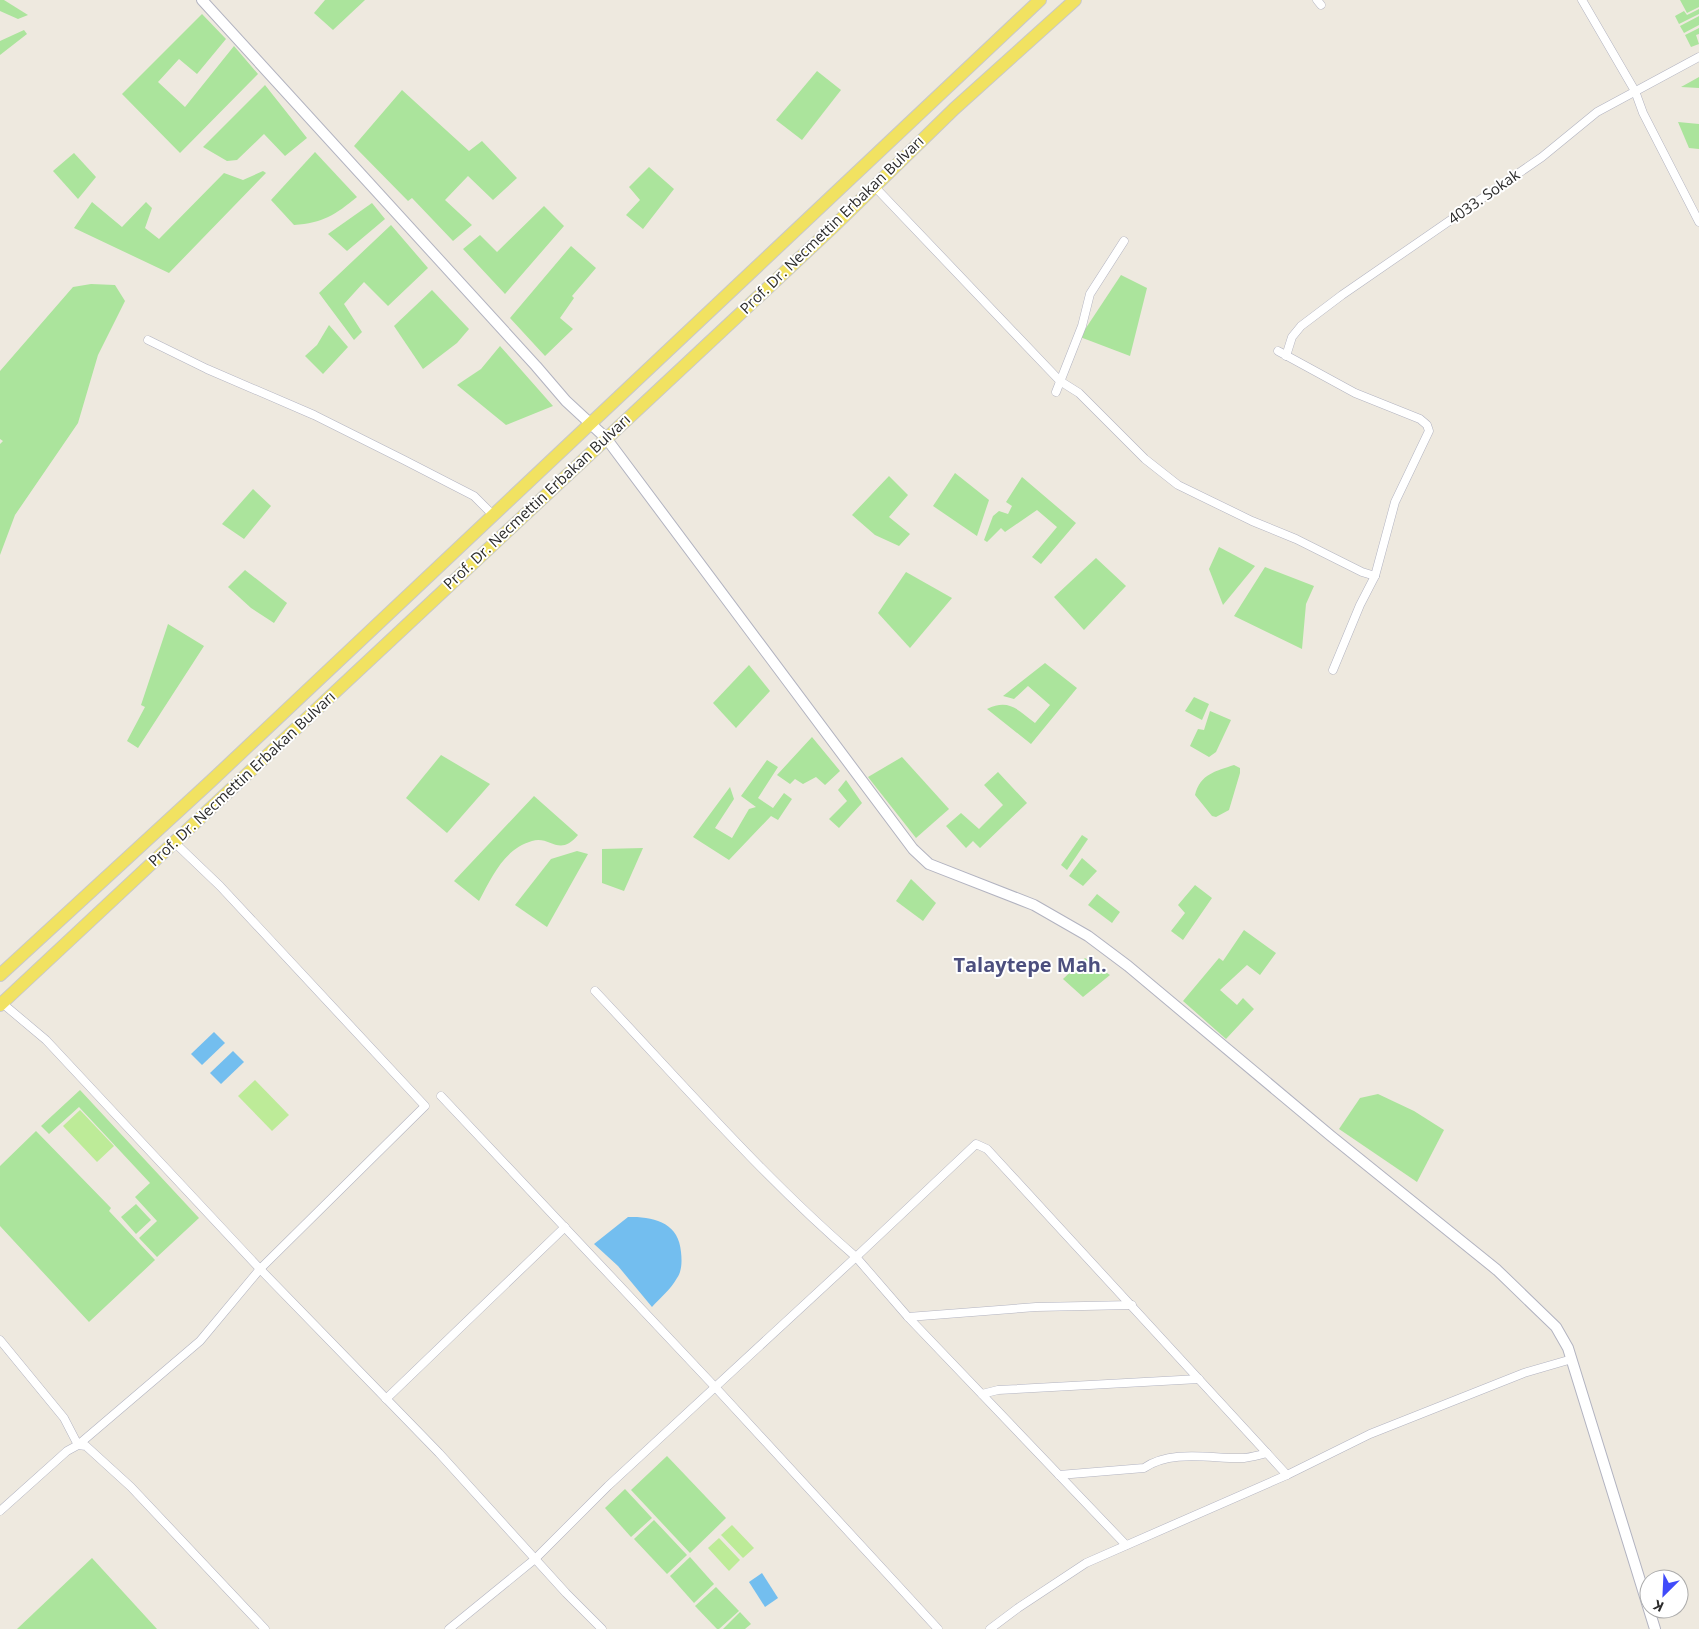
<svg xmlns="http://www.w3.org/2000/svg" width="1699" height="1629" font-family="'Open Sans',sans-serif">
	<rect width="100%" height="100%" fill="#eee9df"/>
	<g fill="#abe49c">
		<path d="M0,0H4L28,15L18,19L0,11Z"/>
		<path d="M325,0H365L333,30L314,13Z"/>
		<path d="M1680,0H1699V7L1687,13Z"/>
		<path d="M1699,9V14L1679,24L1675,16L1684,11L1687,15Z"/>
		<path d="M202,14L226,39L197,74L179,59L158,82L185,107L234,46L258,74L180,153L122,94Z"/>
		<path d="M1699,16V25L1684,33L1680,26Z"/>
		<path d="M1699,28V34L1696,35L1699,44L1691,47L1685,35Z"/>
		<path d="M24,30L27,34L0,55V41Z"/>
		<path d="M817,71L841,90L802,140L776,120Z"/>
		<path d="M1699,77V88L1681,87Z"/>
		<path d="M265,85L307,138L285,156L264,134L237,160L227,161L203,147Z"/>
		<path d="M402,90L469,151L482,141L517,178L493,200L468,176L445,200L472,225L453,241L412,198L408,201L354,146Z"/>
		<path d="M1678,122L1699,124V149L1689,148Z"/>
		<path d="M315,152L357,197C335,215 323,223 294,225L271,200Z"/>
		<path d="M74,153L96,177L78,199L53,171Z"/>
		<path d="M649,167L674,189L643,229L626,215L640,200L629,187Z"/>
		<path d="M263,171L266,173L169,273L74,228L92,202L122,227L146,202L152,208L145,228L159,239L224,173L243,180Z"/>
		<path d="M372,203L385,219L347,251L328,234Z"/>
		<path d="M544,206L564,226L505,294L463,249L480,235L497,252Z"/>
		<path d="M391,225L428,268L388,306L364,282L344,304L362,332L354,340L319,293Z"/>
		<path d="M571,246L596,268L572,296L574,298L560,318L573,329L545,356L510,318Z"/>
		<path d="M1121,275L1147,288L1130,356L1080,337Z"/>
		<path d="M91,284L115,285L125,301L98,355L78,423L15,515L0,555V444L3,441L0,439V371L73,287Z"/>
		<path d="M432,290L469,329L457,343L423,369L394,326Z"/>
		<path d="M329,325L348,347L323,374L305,356L317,345Z"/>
		<path d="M500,346L553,406L506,425L457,385L481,369Z"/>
		<path d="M955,473L989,500L977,536L933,506Z"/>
		<path d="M889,476L908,495L889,517L910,534L899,546L875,535L852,515Z"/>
		<path d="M1022,477L1076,523L1041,564L1032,557L1057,527L1037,510L1005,532L1001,528L987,542L984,540L993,516L999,511L1008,514L1012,506L1006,502Z"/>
		<path d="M253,489L271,506L244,539L222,524Z"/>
		<path d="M1219,547L1255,566L1223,605L1209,569Z"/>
		<path d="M1096,558L1126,586L1084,630L1054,597Z"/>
		<path d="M1265,567L1314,586L1306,604L1302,649L1234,616Z"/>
		<path d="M245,570L287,603L274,623L251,608L228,587Z"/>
		<path d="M906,572L952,598L910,648L878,613Z"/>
		<path d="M168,624L204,646L138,748L127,741L145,707L141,705Z"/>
		<path d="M1045,663L1077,688L1031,744L987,709C1009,698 1018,710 1035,723L1050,705L1028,686L1014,699L1003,696Z"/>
		<path d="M749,665L770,691L736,728L713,703Z"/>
		<path d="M1194,697L1209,704L1202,720L1185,711Z"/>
		<path d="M1210,711L1231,720L1216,752L1209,757L1190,746L1198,729L1204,730Z"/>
		<path d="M812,737L840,771L825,785L816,777L803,784L795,779L790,784L777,775Z"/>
		<path d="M441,755L490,784L447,833L406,798Z"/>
		<path d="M902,757L949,809L916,838L868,777Z"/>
		<path d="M767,760L778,767L758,798L773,808L784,793L792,799L778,820L771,816L729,860L693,837L730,787L734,799L715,828L732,838L749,809L756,807L741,796Z"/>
		<path d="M1234,765L1240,768V773L1229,810L1216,817L1212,816L1195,795C1200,774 1216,771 1234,765Z"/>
		<path d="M998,772L1027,803L980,848L973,841L966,848L946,826L961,813L979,829L1003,805L984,785Z"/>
		<path d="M846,780L862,803L839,828L829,819L847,801L838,790Z"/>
		<path d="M534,796L578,835C559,858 550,835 532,841C504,849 492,877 479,901L454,881Z"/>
		<path d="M1082,835L1088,839L1067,870L1061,865Z"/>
		<path d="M643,848L624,891L602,883V849Z"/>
		<path d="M577,851L588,854L547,927L515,905L551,859Z"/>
		<path d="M1082,858L1097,871L1083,886L1069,876Z"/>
		<path d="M911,879L936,903L923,921L896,901Z"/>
		<path d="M1195,885L1212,898L1183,940L1171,931L1185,913L1178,905Z"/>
		<path d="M1097,894L1120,912L1112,923L1088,905Z"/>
		<path d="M1244,930L1276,953L1260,975L1247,965L1220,990L1237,1005L1243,998L1254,1009L1226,1039L1183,1001L1219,958L1223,961Z"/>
		<path d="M1085,958L1110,975L1083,997L1063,979Z"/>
		<path d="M80,1090L199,1218L157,1257L139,1238L157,1221L135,1197L150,1183L79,1107L49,1134L41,1126Z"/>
		<path d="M1378,1094L1414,1111L1444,1130L1417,1182L1339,1129L1360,1098Z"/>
		<path d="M36,1131L111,1208L109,1211L155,1260L89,1322L0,1226V1166Z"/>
		<path d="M136,1204L151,1220L136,1234L121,1217Z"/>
		<path d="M667,1456L726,1518L690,1553L631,1490Z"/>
		<path d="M625,1489L652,1518L631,1537L605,1508Z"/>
		<path d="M654,1520L687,1555L667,1574L634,1539Z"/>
		<path d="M690,1557L714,1584L694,1603L670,1576Z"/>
		<path d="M92,1558L157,1629H17Z"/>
		<path d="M716,1587L739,1611L719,1629H717L695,1606Z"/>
		<path d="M740,1612L751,1624L745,1629H723Z"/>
	</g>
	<g fill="#bdeb98">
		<path d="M255,1080L289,1115L272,1131L238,1096Z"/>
		<path d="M80,1110L114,1146L97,1162L63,1126Z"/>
		<path d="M732,1525L754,1548L743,1558L721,1535Z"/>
		<path d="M719,1538L740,1560L729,1571L708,1548Z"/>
	</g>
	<g fill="#73beef">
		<path d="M214,1032L225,1043L202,1065L191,1054Z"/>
		<path d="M233,1051L244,1062L221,1084L210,1073Z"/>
		<path d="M628,1217C654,1216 679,1223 681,1252C682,1261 682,1271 677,1278C671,1289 660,1298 652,1307L618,1266L594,1244Z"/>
		<path d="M762,1573L778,1598L765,1607L749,1582Z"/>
	</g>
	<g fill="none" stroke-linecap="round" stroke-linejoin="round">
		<defs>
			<g id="minor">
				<path d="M1317,0L1321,5"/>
				<path d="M1582,0L1635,91L1643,113L1699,222"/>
				<path d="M874,186L1060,381L1079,393L1145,459L1178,485L1252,521L1296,539L1362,572L1375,576"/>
				<path d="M148,340L207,369L314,415L404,460L474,496L492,514"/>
				<path d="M1278,351L1355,393L1420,419L1427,425L1429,431L1395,502L1375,576L1360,605L1333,670"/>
				<path d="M1286,356L1292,337L1301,326L1342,295L1542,157L1597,112L1699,57"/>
				<path d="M1056,392L1082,326L1090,294L1124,241"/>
				<path d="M2,1003L46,1040L260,1269L439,1453L566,1593L602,1629"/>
				<path d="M441,1096L716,1388L938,1629"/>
				<path d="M908,1317L1036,1307L1132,1305"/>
				<path d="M0,1340L64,1418L78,1445L200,1341L260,1269L425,1106L220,886L174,842"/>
				<path d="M982,1394L998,1390L1199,1379"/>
				<path d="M386,1399L565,1227"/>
				<path d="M1059,1475L1144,1468C1172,1449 1212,1459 1244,1458C1252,1457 1260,1455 1267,1453"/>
				<path d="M0,1511L67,1451L78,1445L86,1446L131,1487L265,1629"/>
				<path d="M1126,1545L908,1317L856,1257L976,1144L987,1149L1287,1475"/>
				<path d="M449,1629L535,1559L608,1486L856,1257C762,1176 680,1081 595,991"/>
				<path d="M990,1629L1018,1608L1086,1563L1287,1475L1370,1434L1524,1373L1572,1359"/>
			</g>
			<path id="tertiary" d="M202,0L536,366L566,401L606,438L913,849L929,864L1034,905L1088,936L1128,966L1331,1136L1497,1270L1556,1327L1568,1348L1655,1629"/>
			<g id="primary">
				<path d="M0,975L210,782L1040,0"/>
				<path d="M0,1005L833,227L954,109L1075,0"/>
			</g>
		</defs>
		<use href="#minor" stroke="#b2b3c0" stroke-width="9"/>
		<use href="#tertiary" stroke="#b2b3c0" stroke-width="12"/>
		<use href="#primary" stroke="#c8c8c8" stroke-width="14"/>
		<use href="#minor" stroke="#fff" stroke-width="8"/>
		<use href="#tertiary" stroke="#fff" stroke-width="10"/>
		<use href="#primary" stroke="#f1e261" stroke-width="12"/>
	</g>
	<g text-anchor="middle" stroke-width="4" stroke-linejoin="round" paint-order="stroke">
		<g font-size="15" fill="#2c2c2c" stroke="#fff">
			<text transform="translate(1484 197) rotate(-35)" y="5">4033. Sokak</text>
			<text transform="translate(832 225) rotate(-44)" y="5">Prof. Dr. Necmettin Erbakan Bulvarı</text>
			<text transform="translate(537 502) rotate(-43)" y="5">Prof. Dr. Necmettin Erbakan Bulvarı</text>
			<text transform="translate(242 779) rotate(-43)" y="5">Prof. Dr. Necmettin Erbakan Bulvarı</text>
		</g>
		<g font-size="20" font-weight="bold" fill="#4c4f7e" stroke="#fff">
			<text x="1030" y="972">Talaytepe Mah.</text>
		</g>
	</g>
	<g transform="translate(1664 1594) rotate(204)"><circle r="24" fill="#ffffff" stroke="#ababab"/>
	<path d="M0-4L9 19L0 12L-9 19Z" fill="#404bfa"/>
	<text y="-8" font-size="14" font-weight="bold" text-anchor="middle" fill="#2c2c2c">K</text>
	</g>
</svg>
